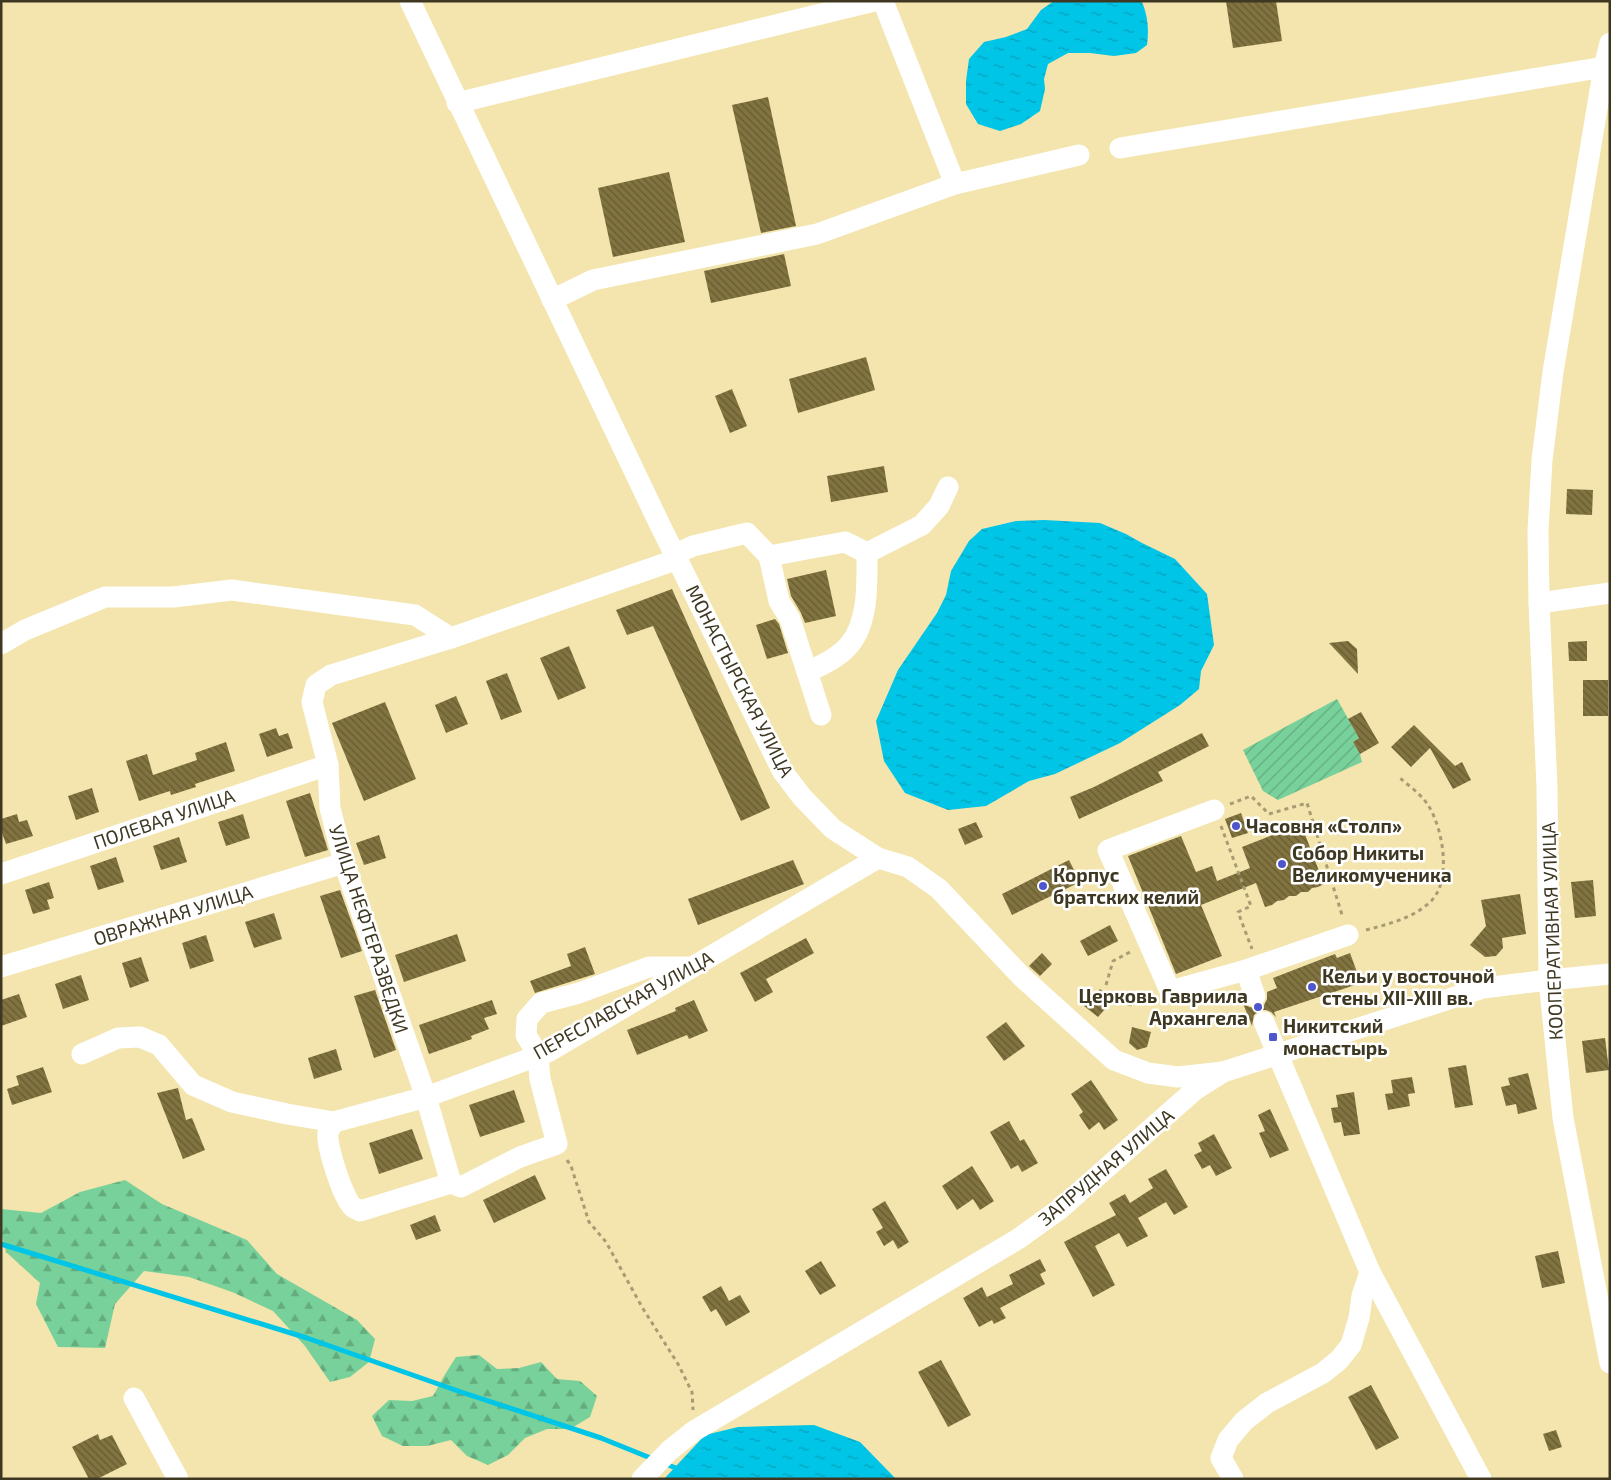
<svg xmlns="http://www.w3.org/2000/svg" width="1611" height="1480" font-family="'Exo 2',sans-serif">
	<defs>
		<pattern id="forest-firs" width="22" height="20" patternUnits="userSpaceOnUse" patternTransform="scale(1.25)"><rect width="22" height="20" fill="#78d19a"/><path d="M5 1l3.5 6h-7zM16 11l3.5 6h-7z" fill="#64ab7d"/></pattern>
		<pattern id="garden-furrows" width="10" height="10" patternUnits="userSpaceOnUse" patternTransform="scale(1.25)"><rect width="10" height="10" fill="#78d19a"/><path d="M-1 1l2-2M0 10L10 0M9 11l2-2" fill="none" stroke="#64ab7d"/></pattern>
		<pattern id="water-ripples" width="26" height="14" patternUnits="userSpaceOnUse" patternTransform="scale(1.25)"><rect width="26" height="14" fill="#00c5e7"/><path d="M2 4q2-2 4 0t4 0M15 11q2-2 4 0t4 0" fill="none" stroke="#04a1bb"/></pattern>
		<pattern id="building-back-hatch" width="6" height="6" patternUnits="userSpaceOnUse" patternTransform="scale(1.25)"><rect width="6" height="6" fill="#817440"/><path d="M-1 5l2 2M0 0l6 6M5-1l2 2" fill="none" stroke="#665b32"/></pattern>
	</defs>
	<rect width="100%" height="100%" fill="#f3e5ad"/>
	<g fill="url(#forest-firs)">
		<path d="M125,1180L162,1204L247,1240L277,1274L357,1320L375,1339L369,1362L350,1377L330,1382L305,1346L273,1311L232,1292L189,1277L144,1271L115,1304L105,1348L58,1347L36,1304L40,1283L6,1252L1,1231V1209L41,1213L80,1192Z"/>
		<path d="M479,1355L497,1369L519,1368L541,1362L557,1379L580,1381L597,1396L590,1417L570,1429H547L525,1438L508,1455L488,1465L467,1456L451,1440L427,1446H403L382,1436L372,1416L389,1400L412,1401L433,1396L444,1376L456,1357Z"/>
	</g>
	<path fill="url(#garden-furrows)" d="M1337,699L1359,738L1353,742L1360,754L1362,762L1278,800L1263,791L1243,750Z"/>
	<g fill="url(#water-ripples)">
		<path d="M1054,1L1142,2C1148,16 1149,30 1147,45L1136,53L1114,56L1090,53H1068L1048,64L1044,79L1045,89L1040,111L1021,124L1000,131L978,124L966,104V81L969,59L984,42L1006,37L1027,29L1041,10Z"/>
		<path d="M1044,520L1100,523L1126,534L1142,543L1175,559L1207,594L1214,645L1201,671L1199,689L1180,705L1120,743L1055,774L1029,781L986,806L948,810L905,793L884,761L876,721L898,670L937,613L946,595L951,571L969,541L982,529L1016,521Z"/>
		<path d="M814,1425L860,1442L896,1479H664L705,1435L738,1427Z"/>
	</g>
	<g fill="none" stroke-linecap="round" stroke-linejoin="round">
		<g stroke="#00c5e7" stroke-width="5">
			<path d="M1,1244L307,1338L461,1392L601,1438L653,1459"/>
			<path d="M663,1463L681,1470"/>
		</g>
	</g>
	<g fill="url(#building-back-hatch)">
		<path d="M1226,1H1276L1282,41L1233,48Z"/>
		<path d="M768,97L796,226L761,233L732,105Z"/>
		<path d="M669,172L685,242L613,257L598,188Z"/>
		<path d="M784,254L791,286L711,303L704,271Z"/>
		<path d="M866,357L875,390L798,413L789,379Z"/>
		<path d="M732,389L747,426L730,433L715,396Z"/>
		<path d="M884,466L888,492L831,502L827,476Z"/>
		<path d="M1567,489L1593,490L1592,515L1566,514Z"/>
		<path d="M826,570L836,616L805,623L801,613L791,596L787,579Z"/>
		<path d="M672,589L770,808L741,821L653,626L627,635L616,610Z"/>
		<path d="M775,619L779,624L788,653L767,659L756,625Z"/>
		<path d="M1348,641L1357,649L1358,674L1329,643Z"/>
		<path d="M1587,641V661H1569L1568,642Z"/>
		<path d="M569,646L586,688L558,700L540,658Z"/>
		<path d="M507,673L522,712L501,720L486,681Z"/>
		<rect x="1583" y="680" width="25" height="36"/>
		<path d="M456,696L468,724L446,733L435,705Z"/>
		<path d="M385,702L416,779L364,801L332,723Z"/>
		<path d="M1361,712L1379,743L1360,754L1353,742L1359,738L1348,719Z"/>
		<path d="M1414,725L1434,745L1432,746L1434,745L1455,766L1462,762L1471,780L1453,789L1430,748L1411,767L1391,747Z"/>
		<path d="M276,728L279,736L288,733L293,748L267,757L259,734Z"/>
		<path d="M1202,733L1209,746L1158,772L1163,781L1079,819L1070,797L1094,787Z"/>
		<path d="M226,742L235,771L195,784L196,787L171,795L170,791L139,801L126,761L147,754L153,775L197,760L195,753Z"/>
		<path d="M92,788L99,812L76,820L68,796Z"/>
		<path d="M310,793L328,850L305,857L286,801Z"/>
		<path d="M1241,813L1248,833L1232,838L1225,819Z"/>
		<path d="M17,814L19,822L27,820L33,836L6,844L1,830V819Z"/>
		<path d="M243,814L250,838L226,846L218,822Z"/>
		<path d="M976,822L983,837L965,845L958,829Z"/>
		<path d="M1301,824L1324,884L1318,887L1312,888L1308,892H1301L1296,896H1289L1284,900L1277,901L1272,905L1265,907L1256,883L1201,905L1222,956L1176,974L1128,856L1181,836L1196,872L1212,866L1217,881L1250,868L1242,847Z"/>
		<path d="M379,835L386,858L364,865L356,843Z"/>
		<path d="M179,837L187,862L161,870L153,846Z"/>
		<path d="M116,857L124,882L98,890L90,866Z"/>
		<path d="M793,860L804,884L698,925L688,899Z"/>
		<path d="M1069,860L1080,882L1012,915L1002,894Z"/>
		<path d="M1593,880L1596,916L1575,918L1571,882Z"/>
		<path d="M49,882L54,898L47,900L50,909L33,914L25,890Z"/>
		<path d="M340,890L362,951L341,958L320,896Z"/>
		<path d="M1520,894L1526,934L1502,938L1503,948L1496,956L1485,957L1470,945L1486,926L1481,900Z"/>
		<path d="M274,913L282,939L254,948L245,922Z"/>
		<path d="M1110,925L1118,941L1088,956L1080,941Z"/>
		<path d="M457,934L466,961L404,982L395,955Z"/>
		<path d="M206,935L214,961L190,969L182,943Z"/>
		<path d="M806,938L814,953L766,979L773,992L755,1002L740,973Z"/>
		<path d="M585,947L595,974L535,993L530,981L571,966L567,954Z"/>
		<path d="M1042,953L1052,964L1040,976L1029,966Z"/>
		<path d="M1350,953L1361,983L1274,1012L1276,1017L1271,1012L1266,1010H1260L1254,1015L1252,1026L1242,1001H1244L1247,1006L1253,1008H1259L1264,1005L1267,999V992L1277,988L1273,978L1335,954L1337,958Z"/>
		<path d="M141,957L149,981L130,988L122,963Z"/>
		<path d="M81,975L89,1000L63,1009L55,984Z"/>
		<path d="M1100,989L1113,1000L1098,1017L1084,1006Z"/>
		<path d="M375,990L396,1050L374,1058L354,996Z"/>
		<path d="M19,994L27,1017L1,1026V1000Z"/>
		<path d="M492,1000L497,1014L484,1018L489,1029L471,1036L472,1039L429,1054L419,1025Z"/>
		<path d="M694,1000L708,1031L689,1039L687,1035L637,1055L627,1030L676,1011L675,1008Z"/>
		<path d="M1006,1022L1025,1046L1004,1061L986,1037Z"/>
		<path d="M1132,1027L1151,1032L1147,1047L1137,1050L1129,1043Z"/>
		<path d="M1605,1038L1609,1070L1586,1073L1582,1041Z"/>
		<path d="M336,1049L342,1070L314,1079L308,1058Z"/>
		<path d="M1466,1065L1473,1105L1455,1108L1448,1068Z"/>
		<path d="M43,1067L52,1092L12,1105L7,1089L19,1085L16,1076Z"/>
		<path d="M1528,1073L1537,1109L1518,1114L1516,1104L1506,1106L1501,1087L1510,1085L1508,1078Z"/>
		<path d="M1412,1077L1415,1093L1408,1094L1410,1106L1388,1110L1385,1094L1393,1093L1391,1080Z"/>
		<path d="M1091,1080L1118,1120L1104,1130L1099,1122L1089,1130L1079,1115L1083,1112L1071,1094Z"/>
		<path d="M178,1088L186,1120L192,1118L205,1150L183,1159L157,1093Z"/>
		<path d="M514,1090L525,1122L480,1137L469,1105Z"/>
		<path d="M1354,1092L1360,1134L1344,1136L1341,1122L1334,1123L1331,1108L1338,1107L1336,1095Z"/>
		<path d="M1270,1109L1289,1150L1270,1158L1259,1133L1265,1131L1258,1115Z"/>
		<path d="M1009,1121L1020,1141L1024,1139L1038,1163L1022,1172L1018,1165L1011,1169L990,1132Z"/>
		<path d="M412,1129L423,1159L379,1174L369,1143Z"/>
		<path d="M1214,1134L1232,1168L1216,1176L1210,1165L1202,1169L1194,1155L1202,1151L1198,1143Z"/>
		<path d="M972,1166L994,1201L980,1210L973,1199L957,1210L942,1186Z"/>
		<path d="M1166,1169L1188,1207L1174,1215L1166,1202L1138,1218L1148,1236L1127,1247L1119,1233L1095,1246L1115,1285L1093,1297L1064,1242L1116,1215L1109,1203L1125,1194L1130,1203L1153,1188L1148,1179Z"/>
		<path d="M535,1175L546,1199L494,1223L483,1200Z"/>
		<path d="M885,1201L909,1242L898,1249L893,1240L884,1246L876,1232L883,1228L872,1209Z"/>
		<path d="M435,1215L441,1231L416,1240L410,1225Z"/>
		<path d="M1558,1251L1565,1283L1542,1288L1535,1256Z"/>
		<path d="M1040,1259L1046,1271L1040,1274L1045,1284L1000,1308L1006,1318L994,1324L992,1320L979,1327L963,1298L982,1287L987,1297L1013,1284L1009,1275Z"/>
		<path d="M821,1261L836,1286L820,1295L805,1271Z"/>
		<path d="M721,1286L729,1301L740,1295L750,1312L726,1326L716,1309L711,1312L702,1297Z"/>
		<path d="M941,1360L971,1415L948,1427L918,1372Z"/>
		<path d="M1371,1385L1399,1438L1376,1450L1348,1397Z"/>
		<path d="M1556,1430L1562,1447L1549,1451L1543,1434Z"/>
		<path d="M98,1434L100,1440L112,1435L127,1464L97,1479H89L72,1447Z"/>
	</g>
	<g fill="none" stroke-linecap="round" stroke-linejoin="round">
		<g stroke="#a79c73" stroke-width="3" stroke-dasharray="4 4" stroke-linecap="butt">
			<path d="M1230,804L1251,796L1269,814L1307,803L1343,918"/>
			<path d="M1221,826L1251,906L1238,912L1252,949"/>
			<path d="M1366,930C1388,924 1411,919 1429,903C1453,883 1443,828 1428,805C1421,794 1409,786 1400,778"/>
			<path d="M1106,985L1113,961L1132,951"/>
			<path d="M1120,1003L1132,1005L1152,997"/>
			<path d="M567,1160L571,1166L589,1222L606,1242L642,1307L678,1364L692,1392L693,1410"/>
		</g>
		<g stroke="#fff" stroke-width="21">
			<path d="M410,1L660,525L783,772L802,797L833,829L878,858L908,867L939,889L1022,977L1114,1060L1148,1073L1178,1077L1223,1072"/>
			<path d="M883,1L955,184"/>
			<path d="M1610,43L1604,67L1553,372L1542,460L1538,531L1539,603L1547,788L1549,980L1563,1118L1610,1363"/>
			<path d="M457,103L874,1"/>
			<path d="M1120,148L1604,67"/>
			<path d="M552,300L593,280L817,234L955,184L1079,155"/>
			<path d="M675,554L693,546L747,533L769,556L845,542L867,553L922,525L939,506L948,487"/>
			<path d="M769,556L779,601L790,619L821,715"/>
			<path d="M1539,603L1610,593"/>
			<path d="M451,638L678,559"/>
			<path d="M1,644L25,630L105,597H173L232,590L415,615L451,638L331,675L316,685L312,702L328,765L330,808L344,863L426,1097L451,1183"/>
			<path d="M807,672C822,665 840,657 850,644C869,621 867,581 867,553"/>
			<path d="M1214,810L1108,850L1170,991L1246,970L1348,935"/>
			<path d="M1,874L328,765"/>
			<path d="M1,967L344,863"/>
			<path d="M1246,970L1255,996"/>
			<path d="M1264,1022L1370,1272L1481,1479"/>
			<path d="M82,1054L118,1038L140,1037L159,1045L193,1085L232,1102L287,1114L334,1122L426,1097L548,1052L878,858"/>
			<path d="M334,1122C332,1125 329,1129 328,1133C326,1145 343,1199 353,1207C353,1208 360,1210 360,1211L451,1183L461,1187L520,1157L557,1144L540,1079L538,1055L526,1035L527,1019L541,1003L579,993L649,967H690"/>
			<path d="M134,1398L178,1479"/>
			<path d="M642,1479L670,1450L694,1431L1018,1239L1060,1209L1196,1089L1223,1072L1483,988L1549,980L1610,974"/>
			<path d="M1233,1479L1221,1458L1228,1440L1244,1421L1267,1403L1323,1373L1339,1360L1351,1345L1359,1318L1362,1296L1370,1272"/>
		</g>
	</g>
	<g fill="#4f55cb" stroke="#fff" stroke-width="2">
		<circle cx="1236" cy="826" r="5"/>
		<circle cx="1282" cy="864" r="5"/>
		<circle cx="1043" cy="886" r="5"/>
		<circle cx="1312" cy="987" r="5"/>
		<circle cx="1258" cy="1007" r="5"/>
		<rect x="1268" y="1032" width="10" height="10" rx="2.5"/>
	</g>
	<g text-anchor="middle" stroke-width="5" stroke-linejoin="round" paint-order="stroke">
		<g font-size="19" fill="#3e3822" stroke="#fff">
			<text transform="translate(740 681) rotate(63)" y="7">МОНАСТЫРСКАЯ УЛИЦА</text>
			<text transform="translate(164 819) rotate(-19)" y="7">ПОЛЕВАЯ УЛИЦА</text>
			<text transform="translate(173 915) rotate(-17)" y="7">ОВРАЖНАЯ УЛИЦА</text>
			<text transform="translate(369 929) rotate(72)" y="7">УЛИЦА НЕФТЕРАЗВЕДКИ</text>
			<text transform="translate(1552 931) rotate(-92)" y="7">КООПЕРАТИВНАЯ УЛИЦА</text>
			<text transform="translate(623 1005) rotate(-29)" y="7">ПЕРЕСЛАВСКАЯ УЛИЦА</text>
			<text transform="translate(1106 1167) rotate(-40)" y="7">ЗАПРУДНАЯ УЛИЦА</text>
		</g>
		<g font-size="19" font-weight="bold" fill="#3e3822" stroke="#fff" text-anchor="start">
			<text x="1246" y="833">Часовня «Столп»</text>
			<text x="1292" y="860">Собор Никиты<tspan x="1292" dy="22">Великомученика</tspan></text>
			<text x="1053" y="882">Корпус<tspan x="1053" dy="22">братских келий</tspan></text>
			<text x="1322" y="983">Кельи у восточной<tspan x="1322" dy="22">стены XII-XIII вв.</tspan></text>
			<text x="1248" y="1003" text-anchor="end">Церковь Гавриила<tspan x="1248" dy="22">Архангела</tspan></text>
			<text x="1283" y="1033">Никитский<tspan x="1283" dy="22">монастырь</tspan></text>
		</g>
	</g>
	<rect width="1611" height="1480" fill="none" stroke="#3e3822" stroke-width="5"/>
</svg>
